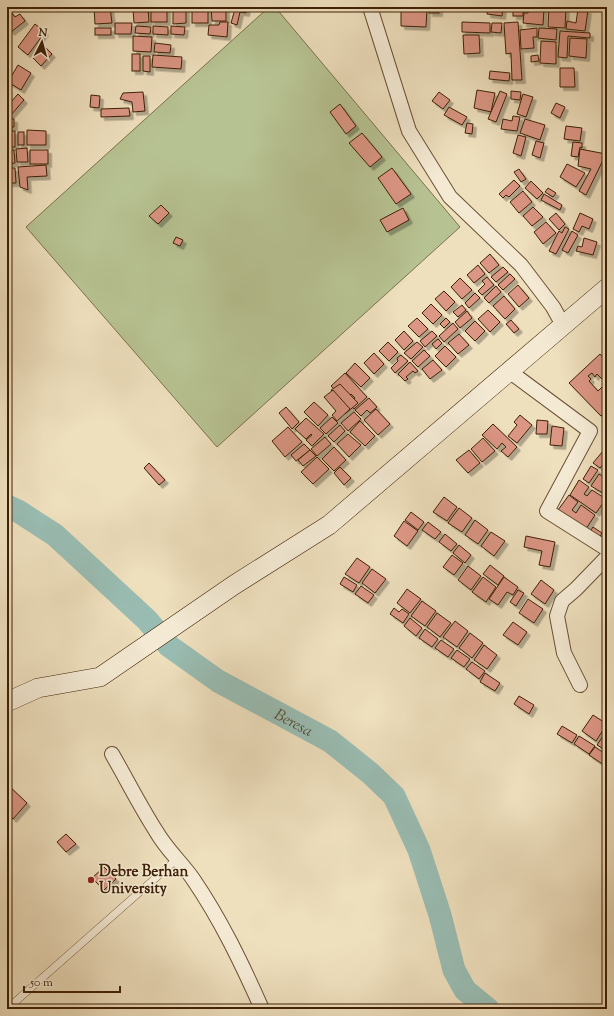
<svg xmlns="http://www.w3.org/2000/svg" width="614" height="1016" font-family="'Sorts Mill Goudy',serif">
	<defs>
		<filter id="shadow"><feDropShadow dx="3.5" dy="3.5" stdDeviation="0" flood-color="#0004"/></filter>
	</defs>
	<rect width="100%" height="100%" fill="#eedfbd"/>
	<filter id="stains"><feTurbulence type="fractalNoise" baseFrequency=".005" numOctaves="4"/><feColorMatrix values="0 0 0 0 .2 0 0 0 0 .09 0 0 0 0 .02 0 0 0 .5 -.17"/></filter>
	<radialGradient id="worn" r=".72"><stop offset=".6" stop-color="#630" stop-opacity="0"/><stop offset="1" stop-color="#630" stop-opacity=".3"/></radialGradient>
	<path fill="#b7c292" stroke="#7a714c" d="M269,7H275L460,227L217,447L26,227Z"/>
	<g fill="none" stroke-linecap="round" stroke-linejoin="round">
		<path stroke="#99bcb2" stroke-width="23" id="s1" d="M7,506L18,511L55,535L147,620L169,646L218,681L330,741L370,773L394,796L419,850L440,915L454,970L465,990L488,1009"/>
	</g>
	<g fill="#db9684" stroke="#3e2006" fill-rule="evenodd" filter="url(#shadow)">
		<path d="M7,7L15,17L20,14L25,21L11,32L7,27Z"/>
		<path d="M94,7H110L112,23L95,24Z"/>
		<rect x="151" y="7" width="16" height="15"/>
		<path d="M173,7H186V23L173,24Z"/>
		<rect x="192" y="7" width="16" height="16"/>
		<path d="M211,7H226V21H212Z"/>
		<path d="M228,7H247L246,13L240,12L237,25L231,23L235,9Z"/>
		<rect x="429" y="7" width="10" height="6"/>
		<path d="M488,7H503L502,16L487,14Z"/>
		<rect x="513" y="7" width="10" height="9"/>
		<path d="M529,7L544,8L543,25L523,23L524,13H528Z"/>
		<path d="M549,7H566L565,28L548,27Z"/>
		<path d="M148,8L149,22L134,23L133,9Z"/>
		<path d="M401,9H427L426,27L401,26Z"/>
		<path d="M578,9L588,10L585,31L566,29L567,21L576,23Z"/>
		<path d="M220,22H228L227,37L208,35L209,25H219Z"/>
		<path d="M462,22L490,23V33L462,32Z"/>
		<path d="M518,22L522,80H512L511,53L506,54L504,23Z"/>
		<path d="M115,23H132L131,34H115Z"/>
		<path d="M492,23H502L501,33L491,32Z"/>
		<path d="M35,24L45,32L28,55L18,47Z"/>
		<path d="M136,26L151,27L150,34L135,33Z"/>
		<path d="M153,26L168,27V35L153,34Z"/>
		<path d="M171,26L185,27L184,35L171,34Z"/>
		<rect x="95" y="28" width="16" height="7"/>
		<path d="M537,28V37H533L534,48L521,49L520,30Z"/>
		<path d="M539,28L557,29L556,40L538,38Z"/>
		<path d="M560,31L590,33V38L568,36L567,58L558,57Z"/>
		<path d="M463,35H479L480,53L464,54Z"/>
		<path d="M133,36L152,37L151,52L133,51Z"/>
		<path d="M570,38L587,39L586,58L569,56Z"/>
		<path d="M541,41L556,42V64L540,63Z"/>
		<path d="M155,43L171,45L170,53L154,52Z"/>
		<path d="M43,45L52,54L41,66L32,57Z"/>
		<rect x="132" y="54" width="8" height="17"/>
		<path d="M153,55L182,57L181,69L152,67Z"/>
		<path d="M538,55L539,61L531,62V56Z"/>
		<path d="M143,56H150V72L143,71Z"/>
		<path d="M18,65L31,73L21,90L8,82Z"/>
		<path d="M560,68H574L575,87H560Z"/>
		<path d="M490,71L510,73L509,81L489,79Z"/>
		<path d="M477,90L495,93L491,112L474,108Z"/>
		<path d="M500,91L507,94L496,122L488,119Z"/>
		<path d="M511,91L521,92L520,100L511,99Z"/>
		<path d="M143,92L145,111L133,112L132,102L120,99L123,93Z"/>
		<path d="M439,92L450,100L443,109L432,101Z"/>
		<path d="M18,94L24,100L10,116L7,114V100L10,103Z"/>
		<path d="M523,94L533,97L526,117L517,114Z"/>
		<path d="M91,95L100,96L99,108L90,107Z"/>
		<path d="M556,103L565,107L560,118L551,113Z"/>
		<path d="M340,104L356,126L346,134L330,112Z"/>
		<path d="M449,107L467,117L462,125L444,115Z"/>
		<path d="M129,108L130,116L101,117V109Z"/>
		<path d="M513,116L520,117L517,131L501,129L503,119L512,121Z"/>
		<path d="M7,118L14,119V127H7Z"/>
		<path d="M525,119L545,125L540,140L520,133Z"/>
		<path d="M467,123L473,124L472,134L465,133Z"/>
		<path d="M566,126L582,128L580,141L564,139Z"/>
		<path d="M27,130L46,131V145H27Z"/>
		<rect x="7" y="131" width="8" height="16"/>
		<rect x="18" y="132" width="6" height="13"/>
		<path d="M362,133L382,157L370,167L349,143Z"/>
		<path d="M518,135L526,137L521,156L513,153Z"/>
		<path d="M536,141L544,143L540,158L532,155Z"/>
		<path d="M573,142L582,143V148L580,147L578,157L571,156Z"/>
		<path d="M27,148L28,162H17L16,149Z"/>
		<path d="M580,149L606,154L586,195L579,191L591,169L578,166Z"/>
		<path d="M14,150L15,163L7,164V151Z"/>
		<rect x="30" y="150" width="18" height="14"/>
		<path d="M567,164L585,173L576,187L560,177Z"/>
		<path d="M46,165L47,176L27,177L28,190L20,187L18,167Z"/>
		<path d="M7,168H15L16,183H7Z"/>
		<path d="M392,168L411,194L396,204L378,178Z"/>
		<path d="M519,169L526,179L521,182L514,172Z"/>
		<path d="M514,180L520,186L509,197L506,195L503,198L499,194Z"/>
		<path d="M531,181L543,193L537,199L525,188Z"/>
		<path d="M548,188L556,193L553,197L545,192Z"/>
		<path d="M523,191L532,202L519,213L510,202Z"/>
		<path d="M544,194L562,205L560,210L541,200Z"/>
		<path d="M161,205L169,213L158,224L149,216Z"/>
		<path d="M533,207L543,217L532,226L523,216Z"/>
		<path d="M403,208L409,220L387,232L380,220Z"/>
		<path d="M556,213L565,224L559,230L549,219Z"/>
		<path d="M580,213L593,219L589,229L582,226L579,232L573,229Z"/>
		<path d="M546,222L556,233L543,244L534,232Z"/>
		<path d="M565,227L569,229L556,254L549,251L559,231L562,233Z"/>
		<path d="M572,231L578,235L568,253L562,250Z"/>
		<path d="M176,237L183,240L180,246L173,243Z"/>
		<path d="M584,238L597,242L593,255L576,251L578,246L582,247Z"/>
		<path d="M490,254L499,265L489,273L480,263Z"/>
		<path d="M478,265L485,274L474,283L467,275Z"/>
		<path d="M503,267L508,272L496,282L491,277Z"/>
		<path d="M510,274L515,279L503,290L498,285Z"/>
		<path d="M487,277L494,285L482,295L478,291L485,284L482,281Z"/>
		<path d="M460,278L472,290L462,299L451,287Z"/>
		<path d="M518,285L529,298L519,307L508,294Z"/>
		<path d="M496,286L501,292L489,303L484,298Z"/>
		<path d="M444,291L455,302L446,311L435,299Z"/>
		<path d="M475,293L480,298L469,308L465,303Z"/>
		<path d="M504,296L515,309L505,319L493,306Z"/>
		<path d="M431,304L442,315L433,324L422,313Z"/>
		<path d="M462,305L466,310L458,317L453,312Z"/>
		<path d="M488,310L500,322L490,332L478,319Z"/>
		<path d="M467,311L472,318L460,328L455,322Z"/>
		<path d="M417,318L428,329L419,337L408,326Z"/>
		<path d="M446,318L450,322L444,328L440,324Z"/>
		<path d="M511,320L519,329L514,333L506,324Z"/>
		<path d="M475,321L485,331L475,341L465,331Z"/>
		<path d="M453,323L458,329L444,342L439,336Z"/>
		<path d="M404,331L413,341L404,350L395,340Z"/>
		<path d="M432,331L437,336L425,347L420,341Z"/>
		<path d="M459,334L469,345L458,354L448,343Z"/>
		<path d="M438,339L442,343L436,349L432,344Z"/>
		<path d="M388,342L398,352L389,361L379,351Z"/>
		<path d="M417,342L423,347L411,359L404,353Z"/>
		<path d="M445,346L456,357L446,367L435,356Z"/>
		<path d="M424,350L430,356L418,367L412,361Z"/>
		<path d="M374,353L384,364L374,374L364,363Z"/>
		<path d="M600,354L607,362V410L601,416L569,383ZM592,373L595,377L597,374L606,383L598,391L589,381L591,379L588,376Z"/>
		<path d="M401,355L408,361L395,373L391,368L398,361L397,358Z"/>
		<path d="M433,360L442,370L430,379L422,369Z"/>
		<path d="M410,362L418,371L415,373L413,371L406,377L408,379L405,381L398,374Z"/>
		<path d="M355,363L370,378L361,387L346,373Z"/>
		<path d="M345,373L367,397L354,409L349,403L355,398L351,394L345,400L331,386Z"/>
		<path d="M340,384L358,403L345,414L340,409L344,406L331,390Z"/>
		<path d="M333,390L350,409L337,421L332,415L336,411L324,397Z"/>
		<path d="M369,398L377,407L370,413L367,410L361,416L355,410Z"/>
		<path d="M314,402L328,415L318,426L304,412Z"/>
		<path d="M286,407L299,422L292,429L279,413Z"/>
		<path d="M376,409L390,424L378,435L364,420Z"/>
		<path d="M354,412L361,419L348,431L341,423Z"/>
		<path d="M520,415L532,425L517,443L508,436L517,425L514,422Z"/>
		<path d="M332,417L338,423L326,434L320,428Z"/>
		<path d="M306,418L324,434L312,446L306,440L312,435L311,434L306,439L295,429Z"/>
		<path d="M537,420L548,421L547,434H536Z"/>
		<path d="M360,421L375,436L365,446L350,432Z"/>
		<path d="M493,424L517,447L508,457L501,451L506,447L502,443L497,449L482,435Z"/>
		<path d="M340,425L345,431L334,442L328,436Z"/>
		<path d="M552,426L564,428L562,446L550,445Z"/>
		<path d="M288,427L302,442L285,457L272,441Z"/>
		<path d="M348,434L361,445L349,457L337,444Z"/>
		<path d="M325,437L331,444L317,456L311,449Z"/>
		<path d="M483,438L495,451L482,462L471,449Z"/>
		<path d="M304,444L310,450L296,461L291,455Z"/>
		<path d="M334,447L346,460L334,471L322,459Z"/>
		<path d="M310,450L316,456L303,466L298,460Z"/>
		<path d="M469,450L480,463L468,473L456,460Z"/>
		<path d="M603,451L607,454V460L600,468L593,463Z"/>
		<path d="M317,457L329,469L313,484L301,472Z"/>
		<path d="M149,463L165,480L159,485L144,468Z"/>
		<path d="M591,466L598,470L589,483L583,479Z"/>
		<path d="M340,467L351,478L344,485L334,473Z"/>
		<path d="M599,474L607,479L606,495L591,486Z"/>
		<path d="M579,480L589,487L584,494L587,496L592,490L606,499L596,513L570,495Z"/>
		<path d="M569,495L578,502L572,510L576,513L581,505L595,515L586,529L558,510Z"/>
		<path d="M444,497L457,507L447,521L433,512Z"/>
		<path d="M459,508L472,518L462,532L448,523Z"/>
		<path d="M411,512L424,522L418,530L405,520Z"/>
		<path d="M475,520L488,530L478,544L465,535Z"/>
		<path d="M404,521L418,531L407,546L394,536Z"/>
		<path d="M428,522L441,532L435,539L422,530Z"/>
		<path d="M593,527L602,533L597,542L587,536Z"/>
		<path d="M491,532L505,541L494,556L481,546Z"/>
		<path d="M445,534L457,544L451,551L439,542Z"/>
		<path d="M526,536L555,542L550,567L539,565L542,551L524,547Z"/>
		<path d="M459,545L471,555L465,563L453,553Z"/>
		<path d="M452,555L463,563L454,575L443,567Z"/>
		<path d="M357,558L370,567L359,583L345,574Z"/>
		<path d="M490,565L504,576L498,585L483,574Z"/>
		<path d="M468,566L481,576L471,590L458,580Z"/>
		<path d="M372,569L386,579L375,593L362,583Z"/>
		<path d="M344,577L357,585L353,592L340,584Z"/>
		<path d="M483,577L496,587L486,602L472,592Z"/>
		<path d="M504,577L518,587L513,595L507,592L498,605L489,599Z"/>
		<path d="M541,580L554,590L545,604L531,594Z"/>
		<path d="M361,586L374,595L368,603L355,594Z"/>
		<path d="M407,589L421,599L410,613L397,603Z"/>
		<path d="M518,590L524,593L516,606L510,602Z"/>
		<path d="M528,599L543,609L534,623L519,613Z"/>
		<path d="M422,601L436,611L425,626L411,616Z"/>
		<path d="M394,608L399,612L402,609L409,614L403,623L390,614Z"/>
		<path d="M437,613L451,623L440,637L427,627Z"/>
		<path d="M410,618L422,628L416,636L404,626Z"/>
		<path d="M455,621L468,631L457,647L443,637Z"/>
		<path d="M513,622L527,632L518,645L503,635Z"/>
		<path d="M425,629L438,639L432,647L419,638Z"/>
		<path d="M470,633L483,643L472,658L459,648Z"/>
		<path d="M441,640L454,649L448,657L435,648Z"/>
		<path d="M484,645L497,655L487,669L474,660Z"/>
		<path d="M457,650L470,659L464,667L451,658Z"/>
		<path d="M472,662L485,671L479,679L466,669Z"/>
		<path d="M485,673L500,683L495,691L480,682Z"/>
		<path d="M519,696L534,705L529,714L514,704Z"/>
		<path d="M593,715L607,724L596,741L582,731Z"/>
		<path d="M562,726L577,735L572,743L557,734Z"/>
		<path d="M607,730V751L597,745Z"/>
		<path d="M579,736L595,746L589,754L574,744Z"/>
		<path d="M595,747L607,755V761L604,765L589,755Z"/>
		<path d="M8,785L27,803L13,819L7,813Z"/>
		<path d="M66,834L76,844L66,852L57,842Z"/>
		<path d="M104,867L116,879L104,890L92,878Z"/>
	</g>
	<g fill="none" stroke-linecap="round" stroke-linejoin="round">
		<defs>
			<path id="service" d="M7,1009L176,860"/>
			<g id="minor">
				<path d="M370,7L409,131L450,197L521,265L553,307L563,325"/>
				<path d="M509,371L590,431L547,511L607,549"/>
				<path d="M580,685L564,653L557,616L562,601L576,589L607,557"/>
				<path d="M112,754C127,780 140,806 156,831C166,849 182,863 193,879C221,920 242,964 262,1009"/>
			</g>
			<path id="secondary" d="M7,702L38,688L100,677L234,585L329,525L607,288"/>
		</defs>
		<use href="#service" stroke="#6a5034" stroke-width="8"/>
		<use href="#minor" stroke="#6a5034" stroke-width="16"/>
		<use href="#secondary" stroke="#3e2006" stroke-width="20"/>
		<use href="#service" stroke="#f4ead4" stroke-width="7"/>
		<use href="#minor" stroke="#f4ead4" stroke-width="14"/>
		<use href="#secondary" stroke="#f4ead4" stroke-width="19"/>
	</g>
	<circle fill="#8f2418" stroke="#f4ead4" stroke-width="1.5" cx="91" cy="880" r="4"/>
	<g text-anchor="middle" stroke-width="3" stroke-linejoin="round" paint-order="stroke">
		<g font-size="15" font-weight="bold" fill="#3e2006" stroke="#f4ead4" text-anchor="start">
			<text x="99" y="876">Debre Berhan<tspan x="99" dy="17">University</tspan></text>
		</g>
		<g font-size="16" font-style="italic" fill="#594f3a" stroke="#f4ead4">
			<text dy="6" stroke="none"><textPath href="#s1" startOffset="362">Beresa</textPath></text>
		</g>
	</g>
	<rect width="614" height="1016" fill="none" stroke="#eedfbd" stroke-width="24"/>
	<rect x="8" y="8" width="598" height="1000" fill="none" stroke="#3e2006" stroke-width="2"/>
	<rect x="12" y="12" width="590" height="992" fill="none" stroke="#3e2006"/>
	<g transform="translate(42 42) rotate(6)" stroke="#f4ead4" stroke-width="3" paint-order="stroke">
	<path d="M0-3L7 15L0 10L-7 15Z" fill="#3e2006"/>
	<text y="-6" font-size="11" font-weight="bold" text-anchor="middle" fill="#3e2006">N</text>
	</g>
	<path d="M24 986v6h96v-6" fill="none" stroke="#3e2006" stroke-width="2"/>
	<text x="30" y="986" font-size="12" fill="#3e2006" stroke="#f4ead4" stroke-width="3" paint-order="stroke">50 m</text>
	<rect width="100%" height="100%" filter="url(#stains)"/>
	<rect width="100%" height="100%" fill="url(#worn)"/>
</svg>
